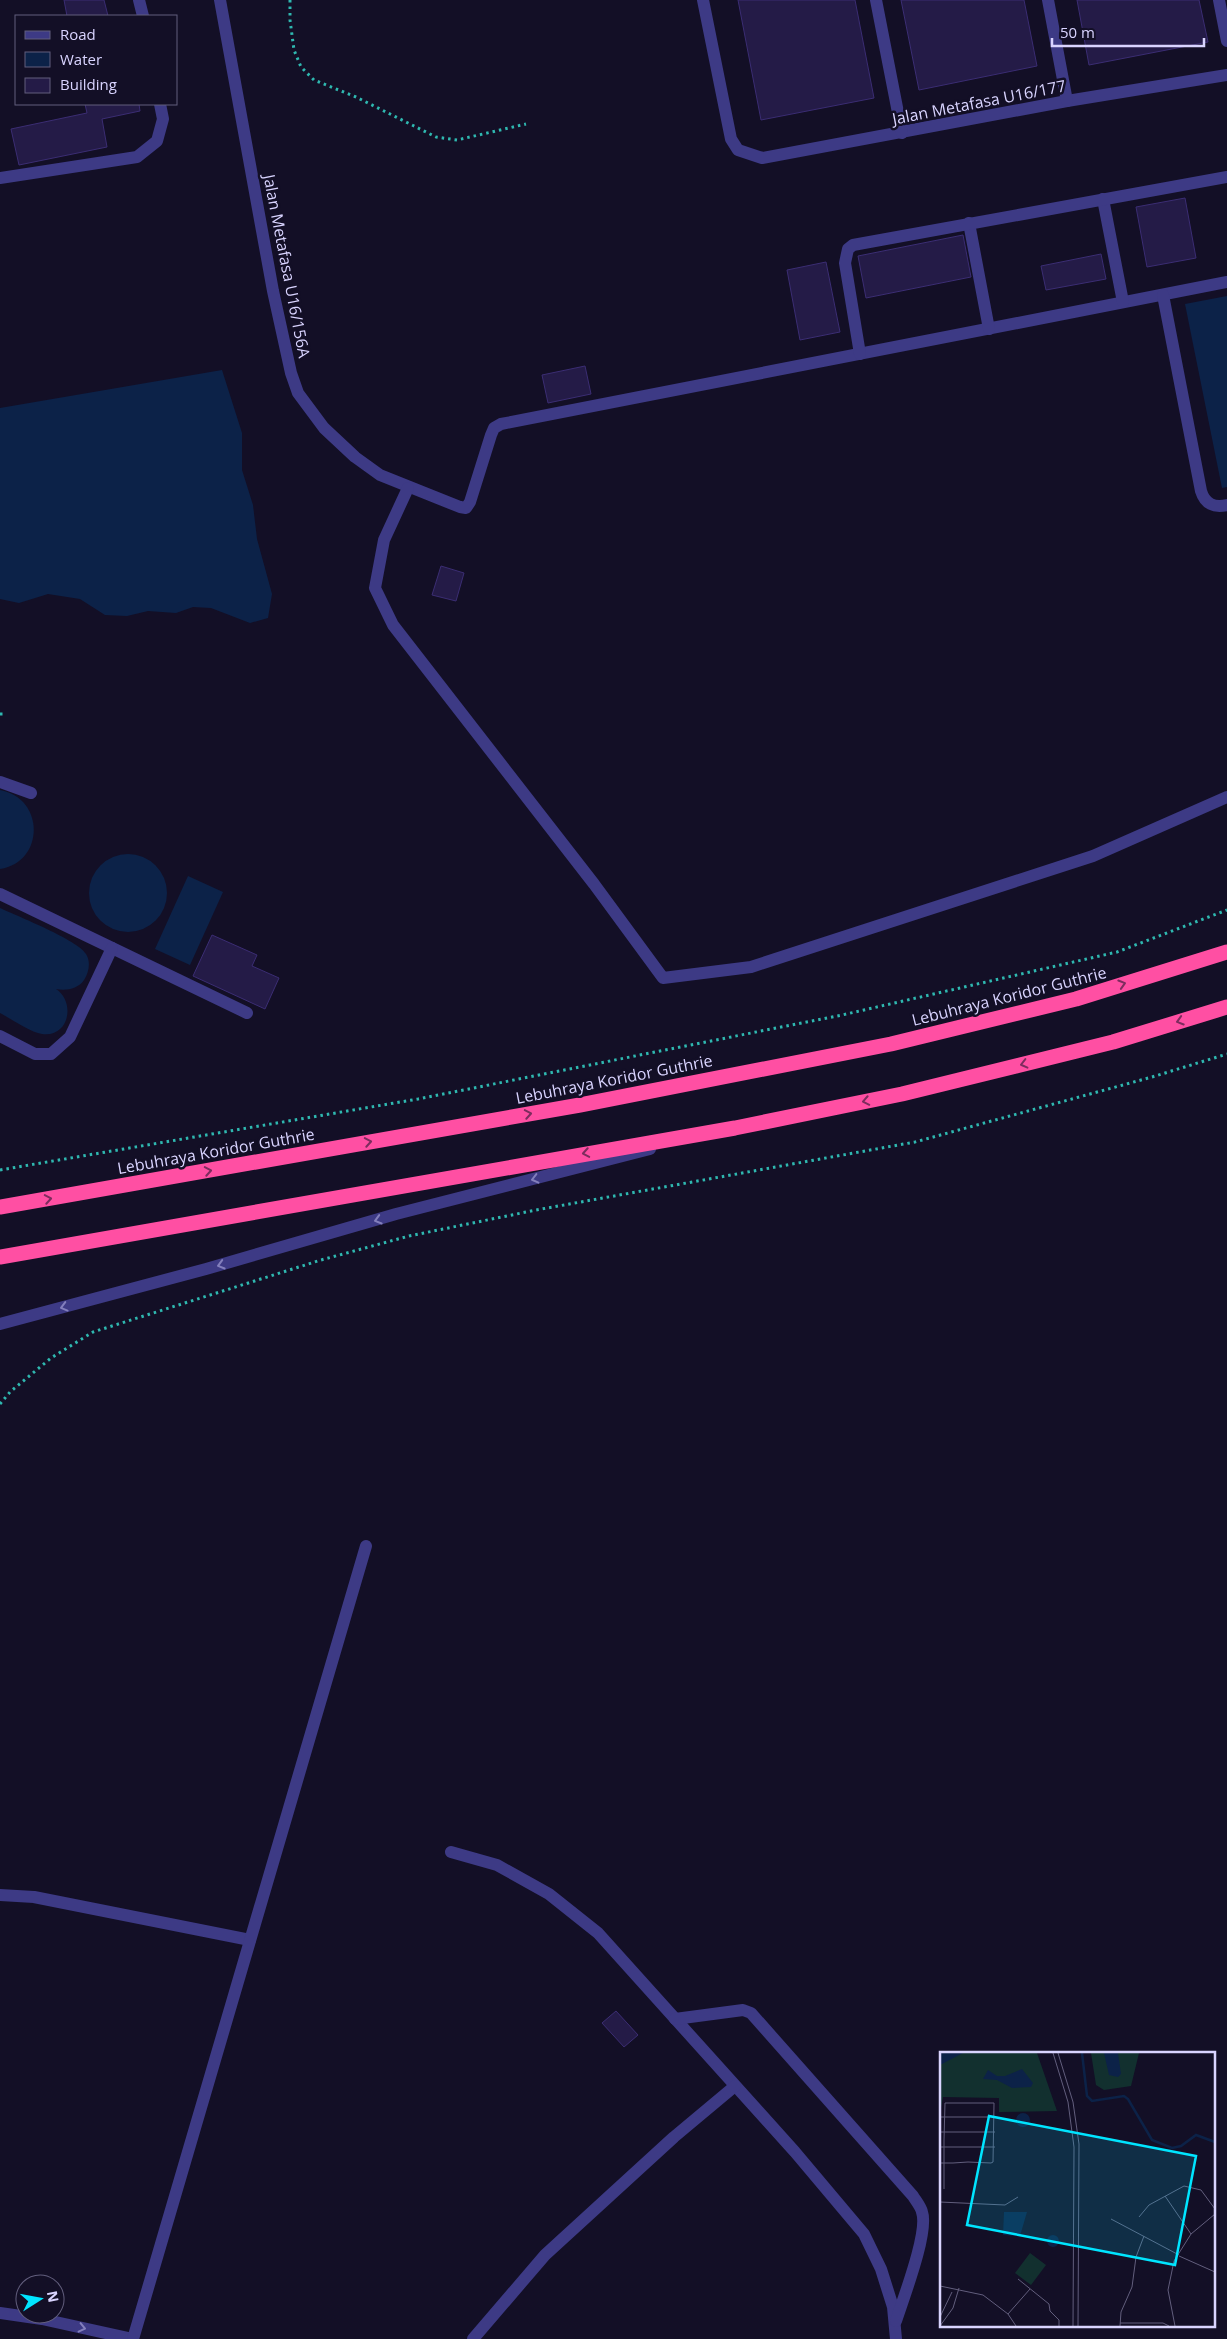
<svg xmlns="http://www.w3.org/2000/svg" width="1227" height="2339" font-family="'Open Sans',sans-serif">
	<rect width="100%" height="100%" fill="#130f26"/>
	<g fill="#0c2248">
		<path d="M1227,296V487L1222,488L1185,304Z"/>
		<path d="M222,370L242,433V470L253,505L257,539L272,594L268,618L250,623L211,608L193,607L176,613L148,611L127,616L105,615L80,599L48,594L19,603L0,599V408Z"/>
		<path d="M0,790C45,798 45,862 0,869Z"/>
		<circle cx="128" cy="893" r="39"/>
		<path d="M188,876L223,892L190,965L155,949Z"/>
		<path d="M0,908C17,916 78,940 86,954C91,962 89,972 84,980C78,989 66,991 56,989C76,1002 69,1038 42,1034C30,1032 11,1019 0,1013Z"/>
	</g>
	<g fill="#241b47" stroke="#3b2d73">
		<path d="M64,0H104L108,16H67Z"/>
		<path d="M738,0H855L874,98L761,120Z"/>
		<path d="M901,0H1024L1037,66L919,90Z"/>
		<path d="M1077,0H1199L1208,42L1089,65Z"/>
		<path d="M85,104H139L140,111L102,119L107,147L19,165L11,129L87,113Z"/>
		<path d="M1185,198L1196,258L1147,267L1136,207Z"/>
		<path d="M963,235L971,277L866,298L858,256Z"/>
		<path d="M1101,254L1106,279L1046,290L1041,266Z"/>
		<path d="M826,262L840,332L800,340L787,270Z"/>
		<path d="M585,366L591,394L548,403L542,375Z"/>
		<path d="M441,566L464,573L456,601L432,595Z"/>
		<path d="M212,935L257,955L252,966L279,978L265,1009L193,976Z"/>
		<path d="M616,2011L638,2035L624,2047L602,2023Z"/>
	</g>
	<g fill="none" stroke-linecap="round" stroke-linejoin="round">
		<g stroke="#2fb8b0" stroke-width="3" stroke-dasharray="2.5 4" stroke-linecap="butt">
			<path d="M290,0V20L294,50L301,67L314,80L356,97L436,137L457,140L526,124"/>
			<path d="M0,714H4"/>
			<path d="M0,1170L418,1099L842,1015L1117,952L1227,910"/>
			<path d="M0,1404L10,1392L51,1358L93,1332L321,1260L409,1236L536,1210L915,1142L1152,1077L1227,1054"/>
		</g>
		<g stroke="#3d3a85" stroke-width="12">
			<path d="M139,0L143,16"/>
			<path d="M220,0L273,291L291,373L298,393L324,428L355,457L380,475L460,507L466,508L470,502L491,435L494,428L501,424L1227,282"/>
			<path d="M703,0L731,139L738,150L762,158L1067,101L1227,75"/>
			<path d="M876,0L902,133"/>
			<path d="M1048,0L1067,101"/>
			<path d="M1219,0L1227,41"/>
			<path d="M0,178L137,157L157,141L163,119L160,104"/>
			<path d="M1103,199L1123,302"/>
			<path d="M969,223L989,329"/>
			<path d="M1163,295L1201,491C1205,504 1214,508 1227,505"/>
			<path d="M860,354L845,263L848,249L853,245L1227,177"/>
			<path d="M408,488L384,540L375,588L393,625L594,884L663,978L751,967L1093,856L1227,797"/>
			<path d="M0,782L31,793"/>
			<path d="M0,894L247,1013"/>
			<path d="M0,1036L35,1054H51L70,1037L112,948"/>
			<path d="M0,1324L206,1269L396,1214L650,1149"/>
			<path d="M451,1852L497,1865L549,1894L598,1933L795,2152L864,2234L881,2269L893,2307L896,2339"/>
			<path d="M0,1895L34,1897L250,1940"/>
			<path d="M675,2019L743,2010L751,2013L913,2196C916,2201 921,2207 922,2212C929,2232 903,2299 896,2321"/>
			<path d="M0,2313L42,2319L133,2339"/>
			<path d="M133,2339L366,1546"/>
			<path d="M473,2339L545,2255L674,2137L735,2086"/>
		</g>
		<g stroke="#ff4fa3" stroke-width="15">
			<path d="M0,1207L580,1105L891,1044L1076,999L1227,952"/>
			<path d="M0,1257L735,1128L902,1094L1113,1042L1227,1007"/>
		</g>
	</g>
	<defs><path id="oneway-chevron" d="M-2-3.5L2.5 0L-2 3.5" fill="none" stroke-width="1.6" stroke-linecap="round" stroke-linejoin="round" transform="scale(1.25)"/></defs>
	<g stroke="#7d2c5e">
		<use href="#oneway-chevron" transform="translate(1122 984) rotate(-17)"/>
		<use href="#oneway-chevron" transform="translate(1180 1021) rotate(163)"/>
		<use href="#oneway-chevron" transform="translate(1024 1064) rotate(166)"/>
		<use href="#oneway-chevron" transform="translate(866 1101) rotate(169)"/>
		<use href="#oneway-chevron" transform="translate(528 1114) rotate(-10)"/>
		<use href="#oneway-chevron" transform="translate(368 1142) rotate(-10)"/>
		<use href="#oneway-chevron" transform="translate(586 1153) rotate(170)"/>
		<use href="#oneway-chevron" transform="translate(208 1171) rotate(-10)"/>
		<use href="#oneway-chevron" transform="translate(48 1199) rotate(-10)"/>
	</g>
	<g stroke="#837fbc">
		<use href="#oneway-chevron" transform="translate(535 1179) rotate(166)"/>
		<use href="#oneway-chevron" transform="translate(378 1220) rotate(164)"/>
		<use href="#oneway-chevron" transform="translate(221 1265) rotate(164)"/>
		<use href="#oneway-chevron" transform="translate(64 1307) rotate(165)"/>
		<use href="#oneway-chevron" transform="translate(82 2328) rotate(13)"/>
	</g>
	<g text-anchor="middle" stroke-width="5" stroke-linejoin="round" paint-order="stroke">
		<g font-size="16" fill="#d9d4ff" stroke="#130f26">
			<text transform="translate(979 102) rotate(-11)" y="6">Jalan Metafasa U16/177</text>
			<text transform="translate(287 266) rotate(79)" y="6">Jalan Metafasa U16/156A</text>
			<text transform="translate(1009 996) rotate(-14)" y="6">Lebuhraya Koridor Guthrie</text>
			<text transform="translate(614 1079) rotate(-11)" y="6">Lebuhraya Koridor Guthrie</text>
			<text transform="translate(216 1151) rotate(-10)" y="6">Lebuhraya Koridor Guthrie</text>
		</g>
	</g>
	<g transform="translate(940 2052)">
		<rect width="275" height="275" fill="#130f26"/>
		<path d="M0,1H97L117,59L59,60V46L3,45L0,61ZM151,1H199L191,34L164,38L156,33ZM90,201L106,213L91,233L75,221Z" fill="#12302f"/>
		<path d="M0,1H23L0,13ZM164,1H178L181,22L178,25L169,23ZM82,17L93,31L91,35L72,36L57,28L43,27L48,18L57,24H65ZM76 68a7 7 0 1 1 14 0a7 7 0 1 1-14 0ZM64,160H87L80,184L63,183ZM107 189a6 6 0 1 1 12 0a6 6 0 1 1-12 0Z" fill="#0c2248"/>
		<path fill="none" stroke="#0c2248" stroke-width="2.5" d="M142,1L147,44L152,49L184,44L188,47L212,88L232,96L241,94L256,83L275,90"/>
		<path fill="none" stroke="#625e7d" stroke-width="1" d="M113,1L128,50L134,95L133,274M118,1L133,50L139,92L138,274M0,65H55M0,80H55M0,95H55M0,111H13L28,110L51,111L53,110L54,51H5L4,88V137M225,144L251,182M0,150L65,153L78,145M199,165L209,153L244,134L261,138L275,157M171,167L239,203M239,204L275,220M78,227L109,252L110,259L119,268V274M0,234L43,243L68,262L76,274M68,262L90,237M0,265L12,240M180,271H223L229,274M0,274L13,256L19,236M180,274L181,260L192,235L196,205L204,184M235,274L228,238L234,209L251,182L275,162"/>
		<path fill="#00e5ff" fill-opacity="0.15" stroke="#00e5ff" stroke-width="2.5" d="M49,64L256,104L235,213L27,173Z"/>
		<rect width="275" height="275" fill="none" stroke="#d9d4ff" stroke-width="2.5"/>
	</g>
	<rect x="15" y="15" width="162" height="90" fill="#130f26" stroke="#625e7d"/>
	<rect x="25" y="31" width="25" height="8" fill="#3d3a85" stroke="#625e7d"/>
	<text x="60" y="40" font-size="15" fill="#d9d4ff">Road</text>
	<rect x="25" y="52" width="25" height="15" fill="#0c2248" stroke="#625e7d"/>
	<text x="60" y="65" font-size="15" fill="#d9d4ff">Water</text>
	<rect x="25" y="78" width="25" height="15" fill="#241b47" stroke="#625e7d"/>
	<text x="60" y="90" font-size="15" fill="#d9d4ff">Building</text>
	<g transform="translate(40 2299) rotate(79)"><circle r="24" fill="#130f26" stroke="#625e7d"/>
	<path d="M0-4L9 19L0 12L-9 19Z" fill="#00e5ff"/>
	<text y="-8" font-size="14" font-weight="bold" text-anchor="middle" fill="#d9d4ff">N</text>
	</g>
	<path d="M1052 38v8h152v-8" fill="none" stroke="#d9d4ff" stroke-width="2.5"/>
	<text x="1060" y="38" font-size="15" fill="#d9d4ff" stroke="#130f26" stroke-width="4" paint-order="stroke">50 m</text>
</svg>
